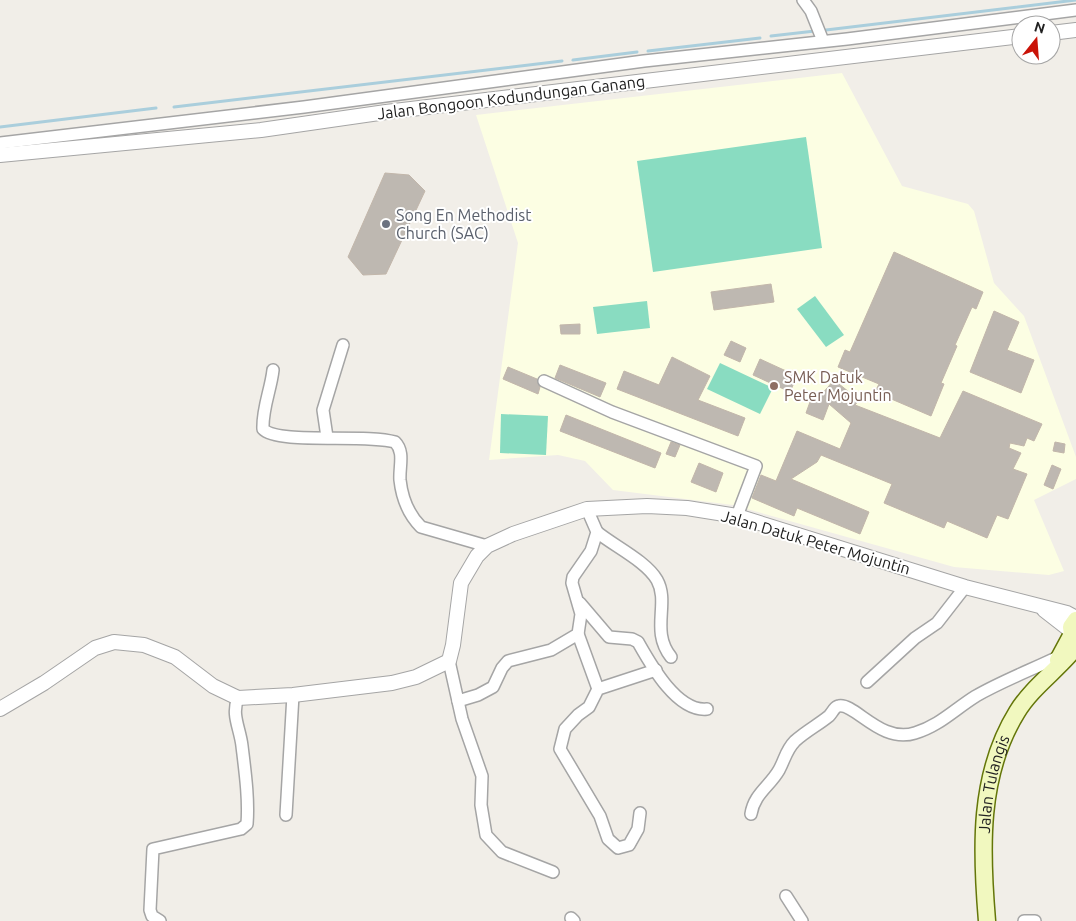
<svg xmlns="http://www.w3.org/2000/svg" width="1076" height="921" font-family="Ubuntu,sans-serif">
	<rect width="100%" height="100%" fill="#f1eee8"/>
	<path fill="#fcfee3" d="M842,73L902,186L968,204L974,211L994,283L1024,316L1076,457V479L1034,500L1064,571L1049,575L954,567L733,505L613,490L585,461L558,455L489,460L518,243L476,115Z"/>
	<g fill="#89dcc1">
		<path d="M806,137L822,248L653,272L637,161Z"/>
		<path d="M815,296L844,335L826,347L797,309Z"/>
		<path d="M647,301L650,328L597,334L593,307Z"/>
		<path d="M720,363L773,388L760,414L707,389Z"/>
		<path d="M501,414L548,416L546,455L500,453Z"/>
	</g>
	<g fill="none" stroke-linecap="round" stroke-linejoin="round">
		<g stroke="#aacedc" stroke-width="3">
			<path d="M826,30L1076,0"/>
			<path d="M771,36L815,31"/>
			<path d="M648,51L760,38"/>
			<path d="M573,60L637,52"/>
			<path d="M174,107L562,61"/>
			<path d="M0,127L156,108"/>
		</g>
	</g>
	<g fill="#beb8b1" stroke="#c2b6aa">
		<path d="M385,173L409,175L425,191L386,274L363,275L348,257Z"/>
		<path d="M894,252L983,292L976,309L972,307L955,345L957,346L941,383L944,384L931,416L875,392L879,384L838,367L845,350L850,352Z"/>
		<path d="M771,284L774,302L714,310L711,292Z"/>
		<path d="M994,311L1019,322L1007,350L1034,360L1021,393L970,372Z"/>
		<path d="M580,324V334H561L560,325Z"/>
		<path d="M731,341L746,348L740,362L724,355Z"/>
		<path d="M672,357L710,376L698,400L745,418L738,436L617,389L624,371L659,385Z"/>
		<path d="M760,359L797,376L790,392L753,375Z"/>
		<path d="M560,365L606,383L600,397L555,378Z"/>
		<path d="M508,367L537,379L540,387L538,394L503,379Z"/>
		<path d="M834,380L859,400L855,405L940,438L963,391L1042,424L1034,441L1027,438L1024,446L1010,443L1009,448L1021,453L1013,469L1027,474L1008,519L997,515L987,538L947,521L944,528L884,503L892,484L821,455L817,462L791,479L869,512L860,534L797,508L794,516L752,498L761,475L776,481L797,431L840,449L851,423L829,404L823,420L806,413L811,399L816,401Z"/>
		<path d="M566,415L661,453L655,468L560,431Z"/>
		<path d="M671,442L680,445L675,457L666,454Z"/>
		<path d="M1055,442L1065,444L1064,453L1053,451Z"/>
		<path d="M699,463L723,473L716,492L691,482Z"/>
		<path d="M1052,465L1061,469L1053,489L1044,485Z"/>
	</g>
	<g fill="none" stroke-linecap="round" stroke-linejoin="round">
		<defs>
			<g id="minor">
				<path d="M803,0L811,11L823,41"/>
				<path d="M0,143L304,107L644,61L847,39L1076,10"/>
				<path d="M273,370C271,389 262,409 263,429C278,445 365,433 395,442C405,452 399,467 400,480C402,498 409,515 421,527L487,546"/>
				<path d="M544,381L612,412L756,466L737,516"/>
				<path d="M327,437L323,410L343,345"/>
				<path d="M597,532C614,546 646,561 657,580C670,603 650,631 671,657"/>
				<path d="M580,603L609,637L632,639L638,642C651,665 677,712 707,709"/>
				<path d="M578,634L598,689"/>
				<path d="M449,661L462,719L482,776L481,805L486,835L502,852L553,872"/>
				<path d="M867,682L915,638L937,623L965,587"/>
				<path d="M458,701L478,695L493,687L502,668L508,661L551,650L578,634L581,614L572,583L573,577L591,551L597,532L587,509"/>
				<path d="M640,813L638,829L629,845L618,848L608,839L600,816L560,749L565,729L578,715L589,707L598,689L656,670"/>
				<path d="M751,814C754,794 770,786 779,770C785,759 786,750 795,741C806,731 818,725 829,716C832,713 835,706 839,706C855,703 881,744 915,733C939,726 955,709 976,696C1002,681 1031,670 1058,657"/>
				<path d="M286,815L293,695"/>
				<path d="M786,896L802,921"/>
				<path d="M571,918L574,921"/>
				<path d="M160,921L152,916L150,910L153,849L241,829L247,824C249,799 245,771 242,746C240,728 231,715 238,698"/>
				<path d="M1024,921H1035"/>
			</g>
			<g id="tertiary">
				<path d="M1051,33L1076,30"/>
				<path d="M0,155L261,130L386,112L1021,36"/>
				<path d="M1044,610L1071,631"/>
				<path d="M0,709L44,683L95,648L114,642L144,645L175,657L213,686L238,698L293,695L392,683L416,677L449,661L453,645L461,583L477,556L487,546L513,534L587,509L647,506L687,508L737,516L965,587L1067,613L1076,618"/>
			</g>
			<g id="secondary">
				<path d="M1076,620L1071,627L1072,634L1076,637"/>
				<path d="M1058,660L1072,634"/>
				<path id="s1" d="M987,921C981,850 978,775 1017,712C1032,687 1058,670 1076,647"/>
			</g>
		</defs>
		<use href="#minor" stroke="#a5a5a5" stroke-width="14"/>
		<use href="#tertiary" stroke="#a5a5a5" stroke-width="16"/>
		<use href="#secondary" stroke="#647609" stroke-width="19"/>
		<use href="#minor" stroke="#fff" stroke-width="11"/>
		<use href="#tertiary" stroke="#fff" stroke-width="14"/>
		<use href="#secondary" stroke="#f1f8bf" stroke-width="16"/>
	</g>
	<circle fill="#6b7280" stroke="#fff" stroke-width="2" cx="386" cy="224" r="5"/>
	<circle fill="#8d6e63" stroke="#fff" stroke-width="2" cx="774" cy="386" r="5"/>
	<g text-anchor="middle" stroke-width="4" stroke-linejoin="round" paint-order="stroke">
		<g font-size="16" fill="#212121" stroke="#fff">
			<text transform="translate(511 97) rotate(-7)" y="6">Jalan Bongoon Kodundungan Ganang</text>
			<text transform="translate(816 542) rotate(16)" y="6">Jalan Datuk Peter Mojuntin</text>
			<text dy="6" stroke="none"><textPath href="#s1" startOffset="138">Jalan Tulangis</textPath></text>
		</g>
		<g font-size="16" fill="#5b616d" stroke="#fff" text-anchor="start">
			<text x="396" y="221">Song En Methodist<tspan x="396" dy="18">Church (SAC)</tspan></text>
		</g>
		<g font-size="16" fill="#785e54" stroke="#fff" text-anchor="start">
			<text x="784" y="383">SMK Datuk<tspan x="784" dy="18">Peter Mojuntin</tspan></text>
		</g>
	</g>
	<g transform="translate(1036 40) rotate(17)"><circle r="24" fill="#ffffff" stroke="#a6a6a6"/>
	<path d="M0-4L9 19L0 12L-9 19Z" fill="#ca1308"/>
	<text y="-8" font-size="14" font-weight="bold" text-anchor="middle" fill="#212121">N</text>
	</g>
</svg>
